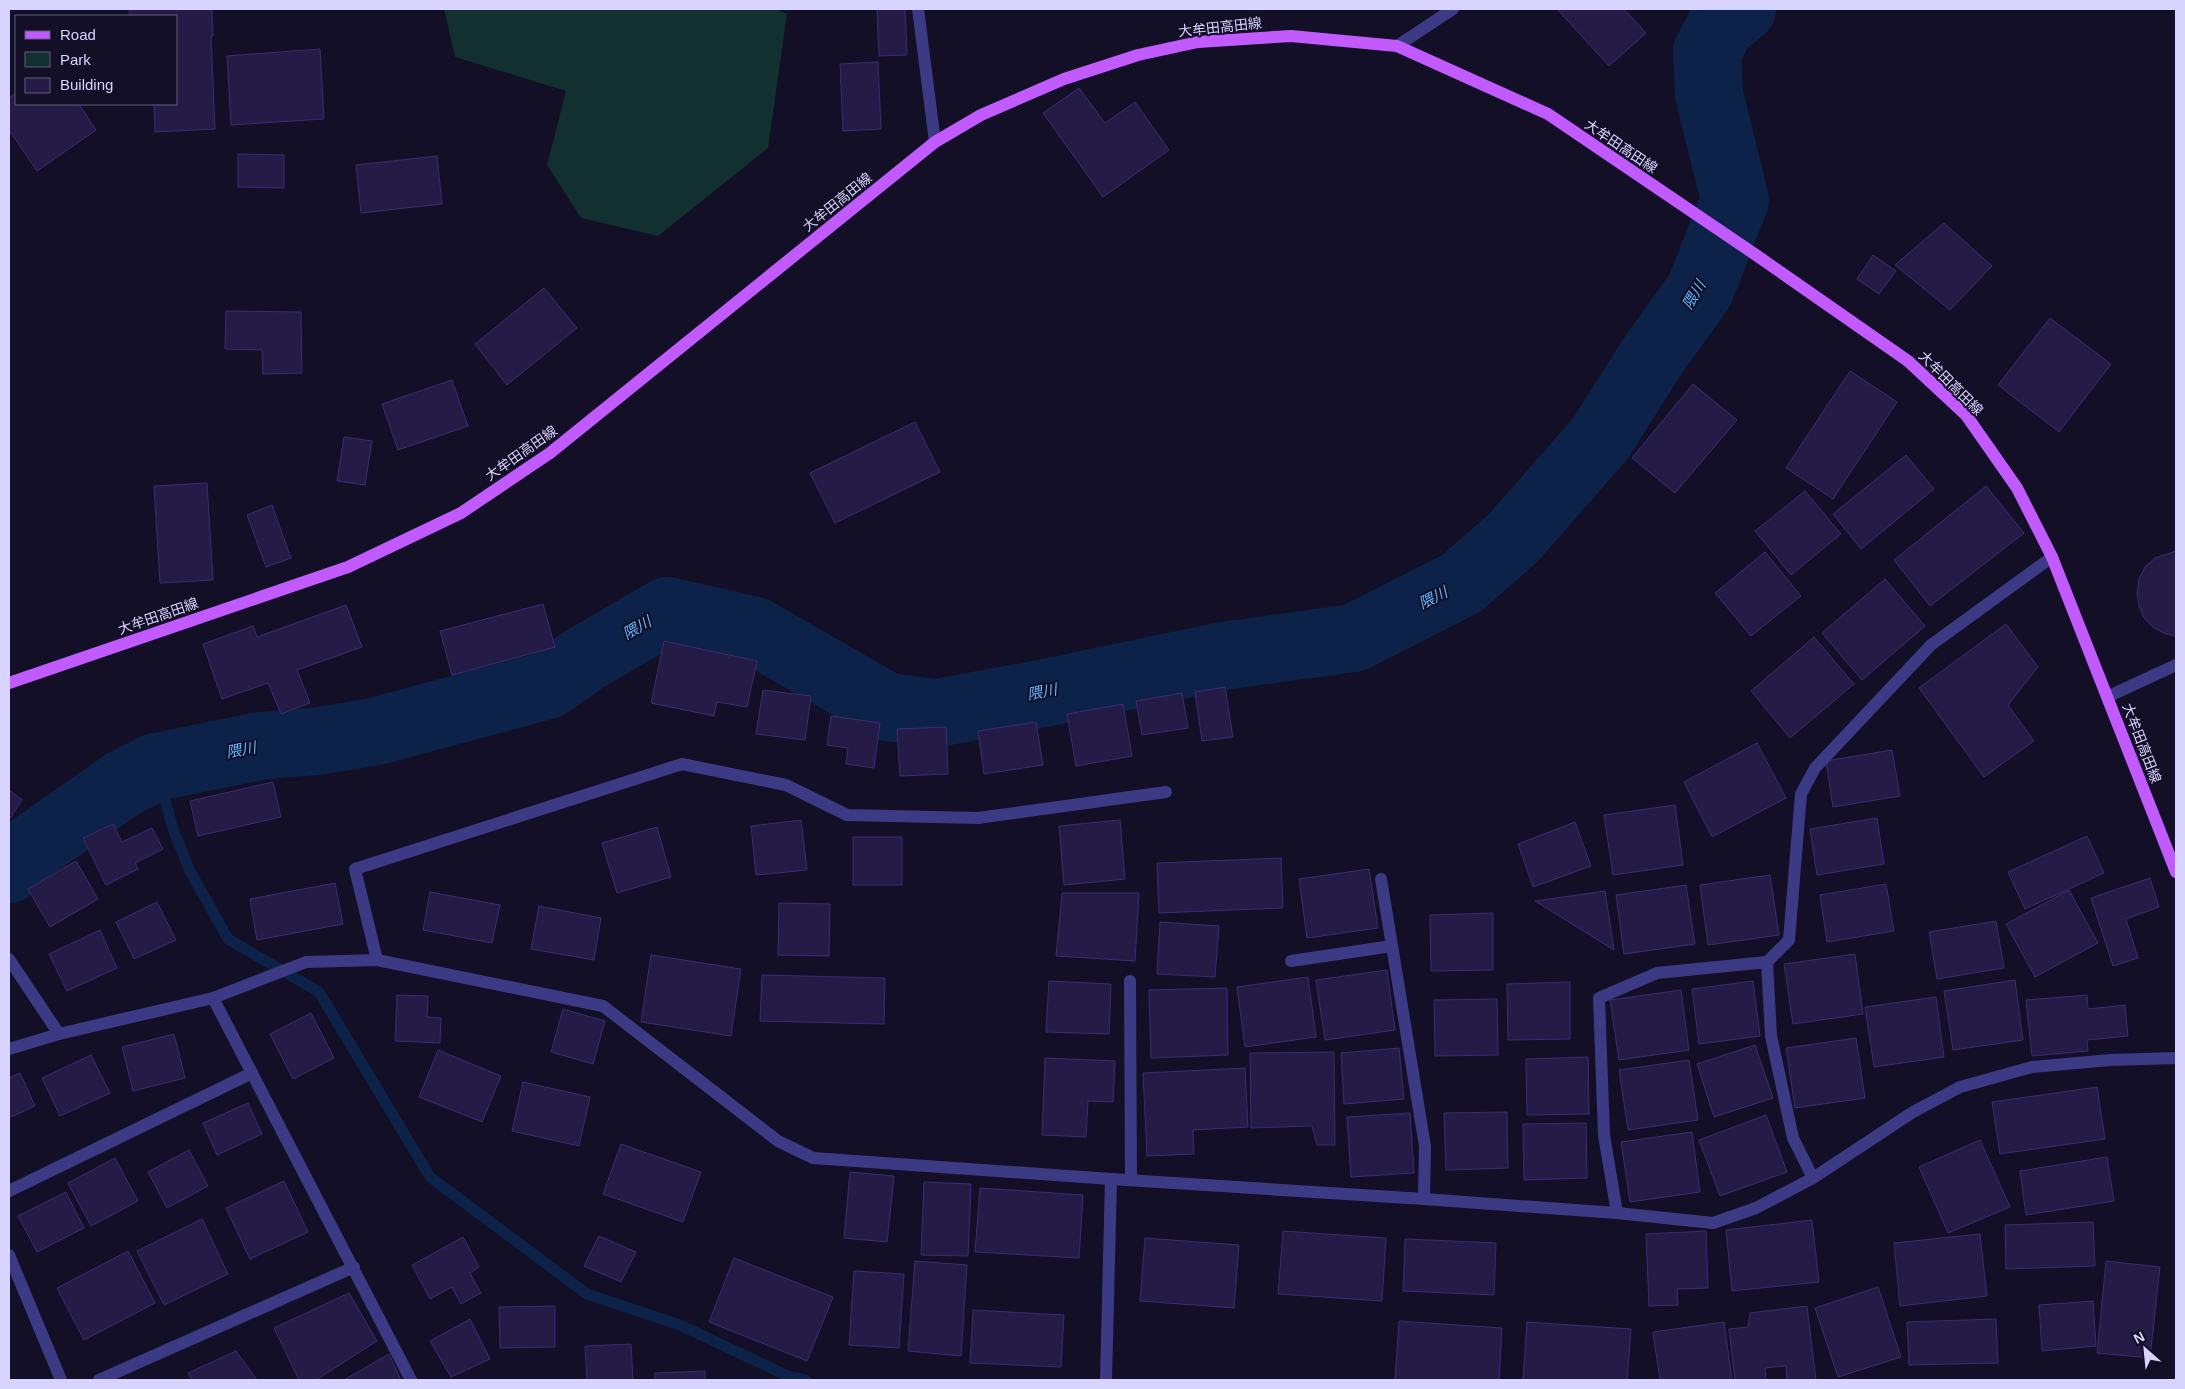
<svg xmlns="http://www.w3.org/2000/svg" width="2185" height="1389" font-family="Helvetica,'Noto Sans JP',sans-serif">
	<rect width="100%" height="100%" fill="#130f26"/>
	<path fill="#12302f" d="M444,9H775L787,14L768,148L658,236L581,218L547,165L566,91L455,57Z"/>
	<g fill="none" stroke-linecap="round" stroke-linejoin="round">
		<path stroke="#0c2248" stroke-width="11" d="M156,767L173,829L190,871L228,939L319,992L430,1177L587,1294L680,1325L788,1376L806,1380"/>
		<path stroke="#0c2248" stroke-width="68" d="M9,869L23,854L124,783L156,767L260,746L318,741L373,732L548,685L583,660L667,611L755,631L887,707L937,713L1035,695L1223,656L1354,638L1462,583L1513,538L1600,439L1652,357L1700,290L1735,200L1709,94L1707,52L1721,25L1742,9"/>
	</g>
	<g fill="#241b47" stroke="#3b2d73">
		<path d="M129,9H212L213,36H211L215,129L155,132L154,104H176V16H130Z"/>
		<path d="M877,9H905L907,55L879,56Z"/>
		<path d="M1557,9H1624L1646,33L1609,66Z"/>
		<path d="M320,49L324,119L231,125L227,56Z"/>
		<path d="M878,62L881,129L843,131L840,64Z"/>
		<path d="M1079,88L1105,123L1135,102L1169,150L1103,197L1043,113Z"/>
		<path d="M16,93V104H79L96,130L37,171L9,130V98Z"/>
		<path d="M238,154L284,155V188L238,187Z"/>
		<path d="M437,156L442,204L361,213L356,165Z"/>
		<path d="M1944,223L1992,266L1950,310L1895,265Z"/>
		<path d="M1873,255L1896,271L1879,294L1857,279Z"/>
		<path d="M544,288L577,328L507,385L475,344Z"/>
		<path d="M226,311L301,312L302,373L263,374L262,350L225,349Z"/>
		<path d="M2050,318L2111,364L2059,432L1998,385Z"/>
		<path d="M1850,371L1897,402L1833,499L1786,468Z"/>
		<path d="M452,380L468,426L398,450L382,404Z"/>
		<path d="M1693,384L1737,420L1675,493L1632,458Z"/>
		<path d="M915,422L940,472L835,523L810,473Z"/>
		<path d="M344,437L372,441L365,485L337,481Z"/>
		<path d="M1906,455L1934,489L1861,549L1833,514Z"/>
		<path d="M207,483L213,580L160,583L154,486Z"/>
		<path d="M1986,486L2024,533L1930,606L1894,560Z"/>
		<path d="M1805,491L1841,534L1791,575L1755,531Z"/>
		<path d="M272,505L291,558L266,567L247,515Z"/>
		<path d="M2176,551V636L2166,634L2154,628L2144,618L2139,606L2137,593L2139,579L2145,567L2155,558Z"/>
		<path d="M1765,552L1801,596L1751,636L1715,593Z"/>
		<path d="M1885,579L1925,626L1862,680L1822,633Z"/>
		<path d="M543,604L555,647L452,675L440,631Z"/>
		<path d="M346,605L362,647L297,670L310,703L281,714L268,683L222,699L203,644L253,626L257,637Z"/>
		<path d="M2006,624L2038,667L2008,705L2034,741L1984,777L1919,688Z"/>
		<path d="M1814,637L1854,684L1790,738L1751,691Z"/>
		<path d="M664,641L757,661L747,707L717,702L714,716L651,703Z"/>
		<path d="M1225,687L1233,737L1202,741L1195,692Z"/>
		<path d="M763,690L811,696L805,740L756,734Z"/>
		<path d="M1182,693L1188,728L1142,735L1136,701Z"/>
		<path d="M1123,704L1132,756L1076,766L1067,714Z"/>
		<path d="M831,716L880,723L874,768L846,764L848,748L827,745Z"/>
		<path d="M1036,722L1043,765L984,774L978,731Z"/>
		<path d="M946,727L948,774L900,776L897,729Z"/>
		<path d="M1757,743L1786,798L1712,837L1684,782Z"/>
		<path d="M1892,750L1900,796L1833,807L1826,761Z"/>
		<path d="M273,782L281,817L198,836L190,801Z"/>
		<path d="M9,790L22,800L9,820Z"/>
		<path d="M1675,805L1683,865L1613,875L1604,815Z"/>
		<path d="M1877,818L1884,864L1817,875L1810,829Z"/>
		<path d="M801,820L807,870L756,875L751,826Z"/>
		<path d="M1120,820L1125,879L1064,885L1059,826Z"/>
		<path d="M1575,822L1591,866L1533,887L1518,844Z"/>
		<path d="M113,824L122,842L152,828L163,849L135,863L138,869L106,885L83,838Z"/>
		<path d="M657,827L671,877L617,893L602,843Z"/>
		<path d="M2087,836L2104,873L2025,909L2008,872Z"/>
		<rect x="853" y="837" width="49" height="48"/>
		<path d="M1281,858L1283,908L1159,913L1157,863Z"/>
		<path d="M76,861L98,899L50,927L28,889Z"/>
		<path d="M1369,869L1378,928L1307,938L1299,879Z"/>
		<path d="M1770,875L1779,935L1708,945L1700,885Z"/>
		<path d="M2150,878L2159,907L2126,919L2138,958L2113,966L2091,898Z"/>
		<path d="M335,883L343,924L257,940L250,899Z"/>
		<path d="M1886,884L1894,931L1827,942L1820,895Z"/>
		<path d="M1686,885L1695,944L1624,954L1616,895Z"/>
		<path d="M2069,890L2098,943L2035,977L2006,924Z"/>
		<path d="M1605,891L1614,950L1535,901Z"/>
		<path d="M430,892L500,905L492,943L423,930Z"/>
		<path d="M1062,893H1139L1135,961L1056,956Z"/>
		<path d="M157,902L176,940L134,959L116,922Z"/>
		<path d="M779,903L830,904L829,956L778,955Z"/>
		<path d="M539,906L601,918L594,960L531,949Z"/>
		<path d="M1493,913V970L1431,971L1430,915Z"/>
		<path d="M1996,921L2004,968L1937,979L1929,932Z"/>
		<path d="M1160,922L1219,926L1215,977L1157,974Z"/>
		<path d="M100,930L117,968L67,991L49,954Z"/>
		<path d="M1855,954L1863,1014L1793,1024L1784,964Z"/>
		<path d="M651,955L741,969L731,1036L641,1022Z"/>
		<path d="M1387,970L1395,1030L1325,1040L1316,980Z"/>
		<path d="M762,975L885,978L884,1024L760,1021Z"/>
		<path d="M1308,977L1316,1037L1245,1047L1237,987Z"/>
		<path d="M2015,980L2023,1040L1953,1050L1944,991Z"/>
		<path d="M1049,981L1111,984L1109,1034L1046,1032Z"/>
		<path d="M1753,981L1760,1036L1699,1044L1692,989Z"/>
		<path d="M1570,982V1039L1508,1040L1507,984Z"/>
		<path d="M1227,988L1228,1055L1151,1058L1149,990Z"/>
		<path d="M1681,990L1689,1050L1619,1060L1610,1000Z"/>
		<path d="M397,995L428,996L427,1017L441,1018L440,1043L395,1041Z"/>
		<path d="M2087,995L2088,1009L2125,1005L2128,1036L2087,1040L2088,1051L2032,1056L2026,1000Z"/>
		<path d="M1936,997L1944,1057L1874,1067L1865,1007Z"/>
		<path d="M1497,999L1498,1055L1435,1056L1434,1000Z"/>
		<path d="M563,1009L605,1021L593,1064L551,1052Z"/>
		<path d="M311,1013L334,1058L293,1079L270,1034Z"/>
		<path d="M174,1034L185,1078L133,1091L122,1047Z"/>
		<path d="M1856,1038L1865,1098L1795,1108L1786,1048Z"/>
		<path d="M1755,1045L1773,1098L1714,1117L1697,1064Z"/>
		<path d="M1399,1048L1404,1099L1344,1104L1341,1053Z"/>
		<path d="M438,1050L501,1076L482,1122L419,1097Z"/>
		<path d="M1334,1052L1335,1145H1317L1312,1126L1251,1128L1250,1053Z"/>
		<path d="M91,1055L110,1093L60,1116L42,1078Z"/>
		<path d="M1588,1057L1589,1114L1527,1115L1526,1059Z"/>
		<path d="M1045,1058L1115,1061L1113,1102L1088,1101L1086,1137L1042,1135Z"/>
		<path d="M1689,1060L1698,1120L1628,1130L1619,1070Z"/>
		<path d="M1245,1068L1248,1127L1193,1130L1194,1154L1147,1156L1143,1073Z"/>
		<path d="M20,1073L35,1106L9,1118V1078Z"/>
		<path d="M523,1082L590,1097L579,1146L512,1131Z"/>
		<path d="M2097,1087L2105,1139L2000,1154L1992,1102Z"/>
		<path d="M248,1103L262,1134L217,1155L203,1123Z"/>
		<path d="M1507,1112L1508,1168L1446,1170L1444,1113Z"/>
		<path d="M1410,1113L1414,1173L1351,1177L1347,1117Z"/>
		<path d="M1766,1115L1787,1172L1720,1196L1699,1140Z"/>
		<path d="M1586,1123L1587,1178L1524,1180L1523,1124Z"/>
		<path d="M1692,1132L1700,1192L1630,1202L1621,1142Z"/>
		<path d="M1980,1140L2010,1207L1948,1233L1919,1167Z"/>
		<path d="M621,1144L701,1172L683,1222L603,1194Z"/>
		<path d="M189,1150L208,1186L167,1208L148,1172Z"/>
		<path d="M2107,1157L2114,1201L2026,1215L2020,1171Z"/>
		<path d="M115,1158L138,1201L91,1226L68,1183Z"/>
		<path d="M850,1172L894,1176L887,1242L844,1238Z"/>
		<path d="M284,1181L308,1232L250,1259L226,1208Z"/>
		<path d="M924,1182L971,1184L968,1256L921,1255Z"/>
		<path d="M980,1188L1083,1195L1079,1258L975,1252Z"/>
		<path d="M66,1192L84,1228L37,1252L18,1216Z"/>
		<path d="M202,1219L228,1274L164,1305L137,1251Z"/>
		<path d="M1812,1220L1819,1282L1732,1291L1726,1230Z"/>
		<path d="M2093,1222L2095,1266L2006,1269L2005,1225Z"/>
		<path d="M1283,1231L1386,1238L1382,1301L1278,1294Z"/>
		<path d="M1706,1231L1708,1288L1677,1289L1678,1305L1649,1306L1646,1234Z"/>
		<path d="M1980,1234L1987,1296L1900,1306L1894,1243Z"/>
		<path d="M599,1236L636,1252L621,1282L584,1266Z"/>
		<path d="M463,1237L479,1267L470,1273L481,1293L461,1304L452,1287L430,1299L412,1265Z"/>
		<path d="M1145,1238L1239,1245L1234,1308L1140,1301Z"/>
		<path d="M1405,1239L1496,1243L1494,1295L1403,1291Z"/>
		<path d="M128,1251L155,1303L84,1340L57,1288Z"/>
		<path d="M734,1258L833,1297L807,1361L709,1322Z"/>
		<path d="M915,1261L967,1265L961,1356L908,1351Z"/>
		<path d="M2106,1261L2160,1267L2150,1358L2097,1353Z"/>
		<path d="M854,1271L904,1274L899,1348L849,1345Z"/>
		<path d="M1878,1287L1901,1357L1838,1377L1815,1308Z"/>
		<path d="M349,1293L377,1341L316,1380H299L274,1328Z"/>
		<path d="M2093,1301L2096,1346L2042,1351L2039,1305Z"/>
		<path d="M555,1306V1347L500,1348L499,1307Z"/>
		<path d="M1807,1306L1816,1380H1787L1786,1366L1765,1368L1766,1380H1735L1729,1329L1748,1327L1750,1313Z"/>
		<path d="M973,1310L1064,1315L1061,1367L970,1363Z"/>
		<path d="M470,1319L490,1359L451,1377L430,1341Z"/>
		<path d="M1996,1319L1998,1363L1909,1365L1907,1322Z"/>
		<path d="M1399,1321L1502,1328L1499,1380H1395Z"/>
		<path d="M1527,1322L1631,1329L1627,1380H1523Z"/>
		<path d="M1724,1322L1732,1380H1660L1653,1332Z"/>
		<path d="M631,1344L633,1380H587L585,1346Z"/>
		<path d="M236,1351L257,1380H192L188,1373Z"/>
		<path d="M389,1354L401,1380H344Z"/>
		<path d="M705,1371V1380H655V1373Z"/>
	</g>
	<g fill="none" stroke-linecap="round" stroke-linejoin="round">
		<g stroke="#3d3a85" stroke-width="12">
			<path d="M918,9L935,142"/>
			<path d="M1397,46L1453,9"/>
			<path d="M2107,697L2176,665"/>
			<path d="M1381,879L1425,1146L1424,1199"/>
			<path d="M9,959L59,1034"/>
			<path d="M377,960L355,869L682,764L786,785L847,815L978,818L1166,792"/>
			<path d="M1291,961L1392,946"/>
			<path d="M1767,962L1789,940L1801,794L1815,768L1931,645L2052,557"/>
			<path d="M1130,981L1131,1180"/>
			<path d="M213,998L306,962L377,960L603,1006L778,1141L813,1158L1111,1179L1424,1199L1617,1213L1713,1223L1756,1208L1813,1178L1913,1112L1960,1087L2032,1067L2110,1060L2176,1058"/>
			<path d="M9,1049L59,1034L213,998L411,1380"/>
			<path d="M9,1191L252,1073"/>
			<path d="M1617,1213L1604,1135L1599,998L1657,973L1767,962L1771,1036L1793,1138L1813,1178"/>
			<path d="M9,1255L61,1380"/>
			<path d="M99,1380L354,1267"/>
			<path d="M1106,1380L1111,1179"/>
		</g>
		<path stroke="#c25bff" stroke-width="12" d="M9,683L348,567L461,513L550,453L935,142L981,115L1064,79L1138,55L1198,42L1291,36L1397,46L1548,114L1756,255L1908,361L1966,415L2017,488L2052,557L2176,872"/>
	</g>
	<g text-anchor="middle" stroke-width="4" stroke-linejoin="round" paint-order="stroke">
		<g font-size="14" fill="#d9d4ff" stroke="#130f26">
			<text transform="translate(1220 27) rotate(-6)" y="5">大牟田高田線</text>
			<text transform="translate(1621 146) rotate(34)" y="5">大牟田高田線</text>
			<text transform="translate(837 202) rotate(-39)" y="5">大牟田高田線</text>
			<text transform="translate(1951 383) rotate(45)" y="5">大牟田高田線</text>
			<text transform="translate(521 453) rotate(-35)" y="5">大牟田高田線</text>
			<text transform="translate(158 616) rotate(-19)" y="5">大牟田高田線</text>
			<text transform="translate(2142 743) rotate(69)" y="5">大牟田高田線</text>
		</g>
		<g font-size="15" font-style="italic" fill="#62b6ff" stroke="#130f26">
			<text transform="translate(1694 295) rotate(-59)" y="5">隈川</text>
			<text transform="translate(1433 598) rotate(-27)" y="5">隈川</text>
			<text transform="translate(637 628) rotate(-30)" y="5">隈川</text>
			<text transform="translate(1042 692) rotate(-11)" y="5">隈川</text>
			<text transform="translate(241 750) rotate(-11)" y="5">隈川</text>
		</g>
	</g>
	<rect width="2185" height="1389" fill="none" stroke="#d9d4ff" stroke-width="20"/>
	<rect x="15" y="15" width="162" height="90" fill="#130f26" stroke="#625e7d"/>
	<rect x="25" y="31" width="25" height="8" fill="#c25bff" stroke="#625e7d"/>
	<text x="60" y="40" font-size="15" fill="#d9d4ff">Road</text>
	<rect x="25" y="52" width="25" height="15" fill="#12302f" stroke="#625e7d"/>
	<text x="60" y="65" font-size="15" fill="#d9d4ff">Park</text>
	<rect x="25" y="78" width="25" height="15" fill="#241b47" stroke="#625e7d"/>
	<text x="60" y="90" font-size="15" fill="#d9d4ff">Building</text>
	<g transform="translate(2145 1349) rotate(333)" stroke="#130f26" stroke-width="4" paint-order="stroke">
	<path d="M0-4L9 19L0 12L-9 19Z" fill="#d9d4ff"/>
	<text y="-8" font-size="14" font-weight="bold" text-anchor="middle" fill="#d9d4ff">N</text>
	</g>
</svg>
